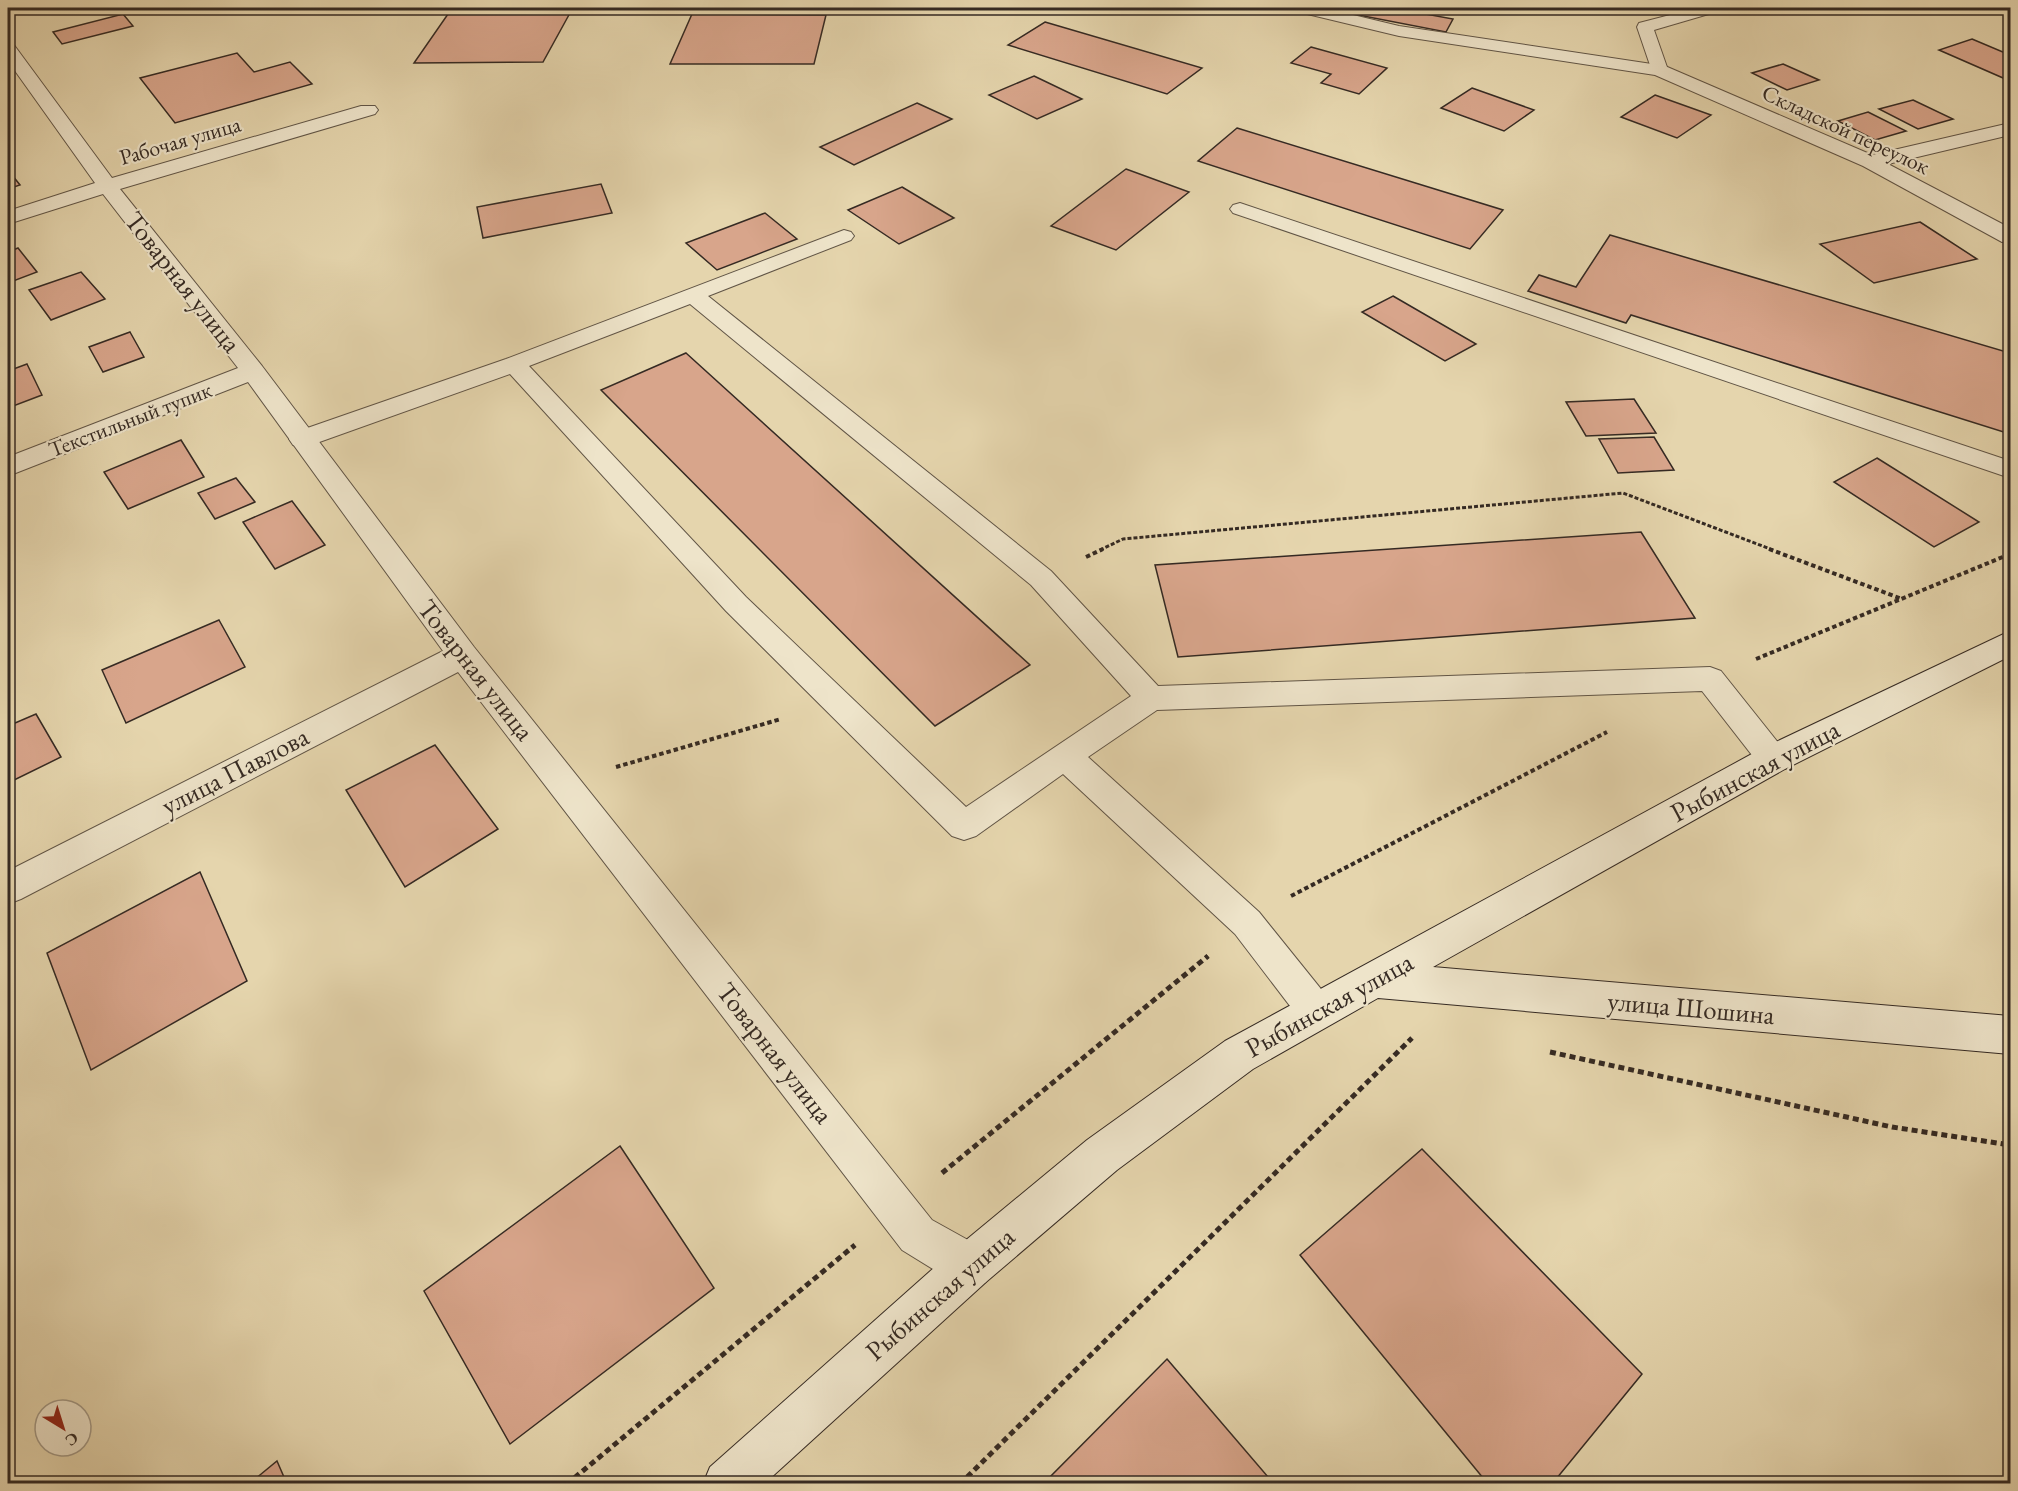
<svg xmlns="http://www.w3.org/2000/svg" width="2018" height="1491" font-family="'EB Garamond',serif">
	<rect width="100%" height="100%" fill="#e5d5ad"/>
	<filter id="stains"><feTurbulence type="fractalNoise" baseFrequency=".00333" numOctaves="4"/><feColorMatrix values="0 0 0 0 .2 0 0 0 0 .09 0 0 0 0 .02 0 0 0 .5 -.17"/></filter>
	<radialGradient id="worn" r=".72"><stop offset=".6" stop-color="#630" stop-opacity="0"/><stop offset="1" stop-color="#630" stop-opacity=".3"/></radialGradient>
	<g fill="#d8a58b" stroke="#352a23" stroke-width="1.5">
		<path d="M1358,8H1393L1453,19L1446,32L1353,14Z"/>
		<path d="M570,13L543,62L414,63L448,14Z"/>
		<path d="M123,14L133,26L62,44L53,32Z"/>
		<path d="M692,14L826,15L814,64H670Z"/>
		<path d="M1045,22L1202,68L1167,94L1008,45Z"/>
		<path d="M1972,39L2010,55V81L1939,50Z"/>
		<path d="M1311,47L1387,68L1359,94L1321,83L1331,74L1291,63Z"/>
		<path d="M237,53L254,72L290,62L312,84L175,123L140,78Z"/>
		<path d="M1783,64L1819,80L1787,90L1752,73Z"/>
		<path d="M1034,76L1082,99L1037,119L989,95Z"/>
		<path d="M1472,88L1534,110L1504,131L1441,108Z"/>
		<path d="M1655,95L1711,115L1677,138L1621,117Z"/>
		<path d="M1913,100L1953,119L1918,129L1879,109Z"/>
		<path d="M917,103L952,119L854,165L820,147Z"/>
		<path d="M1868,112L1906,131L1875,140L1838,121Z"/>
		<path d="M1237,128L1503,210L1470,249L1198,161Z"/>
		<path d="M1126,169L1189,192L1116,250L1051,226Z"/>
		<path d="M8,170L20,185L8,189Z"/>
		<path d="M601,184L612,213L483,238L477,207Z"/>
		<path d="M902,187L954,218L899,244L848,210Z"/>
		<path d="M765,213L797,239L717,270L686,243Z"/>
		<path d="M1920,222L1977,259L1874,283L1820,244Z"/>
		<path d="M1610,235L2010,353V434L1631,315L1626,323L1528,291L1539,275L1576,287Z"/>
		<path d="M18,248L37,272L8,283V252Z"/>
		<path d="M81,272L105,299L51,320L29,290Z"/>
		<path d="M1393,296L1476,344L1445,361L1362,312Z"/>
		<path d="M130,332L144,357L103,372L89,347Z"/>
		<path d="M686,353L1030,665L935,726L601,390Z"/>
		<path d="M27,364L42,395L8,408V371Z"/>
		<path d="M1634,399L1656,433L1586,436L1566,402Z"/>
		<path d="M1654,437L1674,470L1618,473L1599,439Z"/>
		<path d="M181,440L204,477L128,509L104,472Z"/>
		<path d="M1877,458L1979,522L1934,547L1834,482Z"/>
		<path d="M236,478L255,502L215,519L198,493Z"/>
		<path d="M292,501L325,545L275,569L243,522Z"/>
		<path d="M1641,532L1695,618L1178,657L1155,565Z"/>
		<path d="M219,620L245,667L126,723L102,670Z"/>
		<path d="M36,714L61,757L8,783V726Z"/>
		<path d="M435,745L498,829L405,887L346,790Z"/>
		<path d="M200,872L247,981L91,1070L47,953Z"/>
		<path d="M620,1146L714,1288L510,1444L424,1291Z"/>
		<path d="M1422,1149L1642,1374L1552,1484H1488L1300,1255Z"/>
		<path d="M1167,1359L1274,1484H1046L1045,1482Z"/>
		<path d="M277,1461L287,1484H249Z"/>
	</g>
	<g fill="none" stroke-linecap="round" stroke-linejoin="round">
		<defs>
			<g id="lane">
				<path d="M1697,8H1721L1719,11L1654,30L1668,70L1665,74H1653L1637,27L1639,23Z"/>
				<path d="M1240,203L2010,461V478L1233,213L1230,209L1233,205Z"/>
				<path d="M844,230L851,232L854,236L851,240L708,296L1051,571L1158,686L1710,667L1721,671L1784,750L1789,759L1784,768L1773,772L1762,768L1702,691L1157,710L1088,757L1259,912L1329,999L1335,1011L1329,1023L1316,1029L1303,1023L1235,934L1063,774L976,836L964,840L952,836L726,611L510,374L311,445L302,447L293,445L289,439L293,433L506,359ZM690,304L1031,585L1131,696L966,807L746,597L529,366Z"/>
			</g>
			<g id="street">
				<path d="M1297,8H1324L1399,26L1665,66L1872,155L2010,123V135L1888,164L2010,228V243L2002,242L1863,166L1655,75L1399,36L1299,12Z"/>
				<path d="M8,44L14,45L112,178L361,106H375L378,110L375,114L120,189L262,366L474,647L932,1220L986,1250L992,1266L986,1282L970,1288L954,1282L902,1250L458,672L21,899L8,904V871L443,651L248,382L8,476V457L238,368L103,194L8,224V211L95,183L8,61Z"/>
			</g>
			<path id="secondary" d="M2010,631V656L1785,769L1433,967L2010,1016V1054L1378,998L1253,1069L1117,1170L986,1282L764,1484H703L710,1467L954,1250L1087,1140L1225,1041L1761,749Z"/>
		</defs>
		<use href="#lane" stroke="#615546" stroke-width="2"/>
		<use href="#street" stroke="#615546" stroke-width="2"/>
		<use href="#secondary" stroke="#352a23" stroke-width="2"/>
		<path stroke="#352a23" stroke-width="3" stroke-dasharray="4 2" stroke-linecap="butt" d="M1100,550L1123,539L1623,493L1773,550"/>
		<g stroke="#352a23" stroke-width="4" stroke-dasharray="4.5 3" stroke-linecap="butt">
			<path d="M1769,549L1902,599"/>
			<path d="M1086,557L1103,549"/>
			<path d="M1756,659L2010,554"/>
			<path d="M616,767L781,719"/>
			<path d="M1291,896L1607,732"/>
			<path d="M1206,958L1208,956"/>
		</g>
		<g stroke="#352a23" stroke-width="5" stroke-dasharray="6 4" stroke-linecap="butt">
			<path d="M1550,1052L1892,1127L2010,1145"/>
			<path d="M942,1173L1208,956"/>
			<path d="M567,1484L855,1245"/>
			<path d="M960,1484L1412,1038"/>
		</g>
		<use href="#lane" fill="#eee4ca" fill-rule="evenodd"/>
		<use href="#street" fill="#eee4ca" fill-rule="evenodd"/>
		<use href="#secondary" fill="#eee4ca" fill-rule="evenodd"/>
	</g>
	<g text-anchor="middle" stroke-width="4.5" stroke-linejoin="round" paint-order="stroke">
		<g font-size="22" fill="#352a23" stroke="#eee4ca">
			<text transform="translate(1846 129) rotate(25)" y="8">Складской переулок</text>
			<text transform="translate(180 140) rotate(-16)" y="8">Рабочая улица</text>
			<text transform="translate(130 419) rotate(-21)" y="8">Текстильный тупик</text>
		</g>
		<g font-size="27" fill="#352a23" stroke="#eee4ca">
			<text transform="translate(183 282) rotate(52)" y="9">Товарная улица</text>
			<text transform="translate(476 670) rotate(52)" y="9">Товарная улица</text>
			<text transform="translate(235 771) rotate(-27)" y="9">улица Павлова</text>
			<text transform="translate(1755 771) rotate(-28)" y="9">Рыбинская улица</text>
			<text transform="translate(1329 1005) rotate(-29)" y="9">Рыбинская улица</text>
			<text transform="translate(1691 1008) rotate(5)" y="9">улица Шошина</text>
			<text transform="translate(775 1053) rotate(52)" y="9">Товарная улица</text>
			<text transform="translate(940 1294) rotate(-41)" y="9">Рыбинская улица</text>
		</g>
	</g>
	<rect width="2018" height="1491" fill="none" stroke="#e5d5ad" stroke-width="30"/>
	<rect x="9" y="9" width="2000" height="1473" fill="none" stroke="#352a23" stroke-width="3"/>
	<rect x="15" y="15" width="1988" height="1461" fill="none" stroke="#352a23" stroke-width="1.5"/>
	<g transform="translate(63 1428) rotate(142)"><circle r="28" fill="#eee4ca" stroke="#a49a87" stroke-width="1.5"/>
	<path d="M0-4.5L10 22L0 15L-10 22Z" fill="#8f2418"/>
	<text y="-9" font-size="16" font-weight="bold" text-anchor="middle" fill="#352a23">С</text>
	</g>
	<rect width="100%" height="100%" filter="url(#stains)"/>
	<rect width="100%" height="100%" fill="url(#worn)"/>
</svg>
